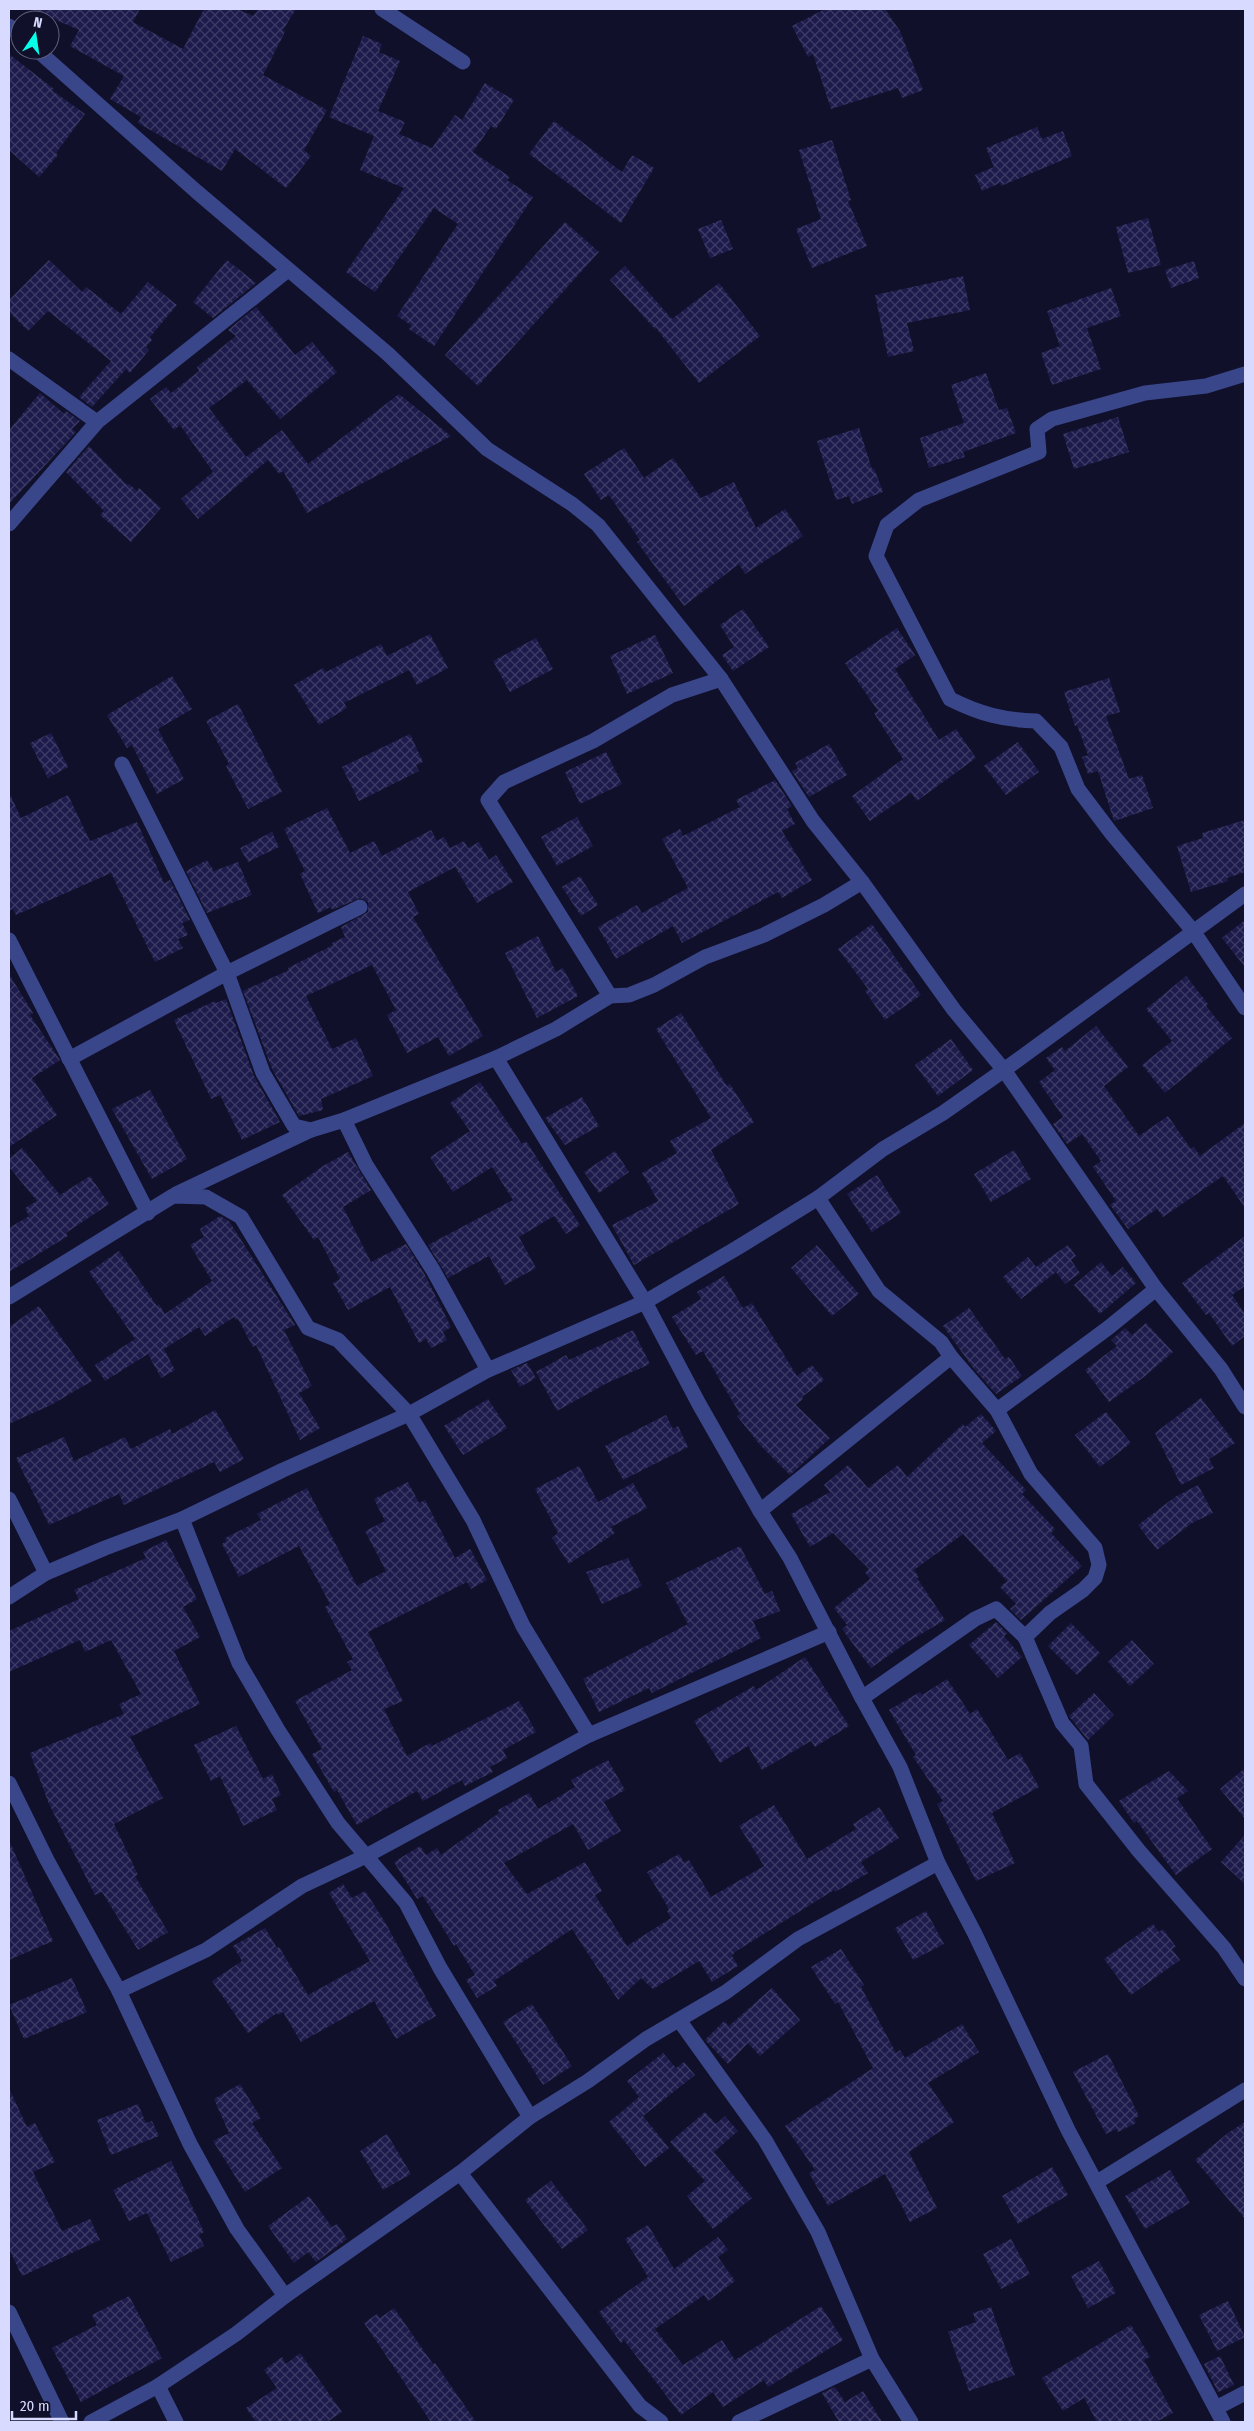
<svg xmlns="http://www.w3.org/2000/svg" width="1254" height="2431" font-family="'Fira Sans Condensed',sans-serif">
	<defs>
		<pattern id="building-cross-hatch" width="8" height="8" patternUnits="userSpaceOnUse" patternTransform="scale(1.25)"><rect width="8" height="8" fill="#1c1b4b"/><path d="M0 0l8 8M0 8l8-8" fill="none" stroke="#3c3c66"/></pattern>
	</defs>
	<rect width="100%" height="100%" fill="#10102a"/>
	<g fill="url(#building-cross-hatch)">
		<path d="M31,9H140L133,22L183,49L204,9H237L253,16L259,9H296L283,30L285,32L263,75L327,110L304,150L311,156L286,188L235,149L222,171L138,123L141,117L110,99L124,76L70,46L79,30Z"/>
		<path d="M825,9H885L900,31L923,90L902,98L898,88L831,109L813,54L808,57L792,26Z"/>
		<path d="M363,36L382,44L379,52L400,61L378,111L405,122L399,134L432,148L455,115L462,120L485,83L514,100L496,129L491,126L473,152L510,177L507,180L533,197L434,346L409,329L411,325L397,316L458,224L434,208L375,292L346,272L404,188L360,170L374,136L329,117Z"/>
		<path d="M9,54L54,89L53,91L85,114L56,153L58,155L39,177L9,150Z"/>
		<path d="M554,121L622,172L632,155L654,168L621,223L529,154Z"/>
		<path d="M1037,127L1042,139L1063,131L1072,156L1001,186L1000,183L982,191L975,175L994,167L986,148Z"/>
		<path d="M832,140L851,200L848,201L867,246L812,268L796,229L821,219L799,150Z"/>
		<path d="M1148,218L1161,265L1128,273L1116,227Z"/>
		<path d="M721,220L733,249L710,258L698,229Z"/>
		<path d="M565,222L599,252L478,386L445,355Z"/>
		<path d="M49,260L82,292L86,287L121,314L148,282L177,305L150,337L152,340L146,347L149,350L130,373L126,369L92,407L79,397L111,361L48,311L28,331L9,312V300Z"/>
		<path d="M227,260L256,283L213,318L193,302Z"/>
		<path d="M1194,261L1199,278L1171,288L1165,270Z"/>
		<path d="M625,266L672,319L719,283L760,336L699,383L656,328L655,329L610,280Z"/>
		<path d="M963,276L970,310L907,323L914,351L888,357L875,295Z"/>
		<path d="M1111,288L1121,316L1087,328L1101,369L1052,385L1041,353L1060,346L1047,311Z"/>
		<path d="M256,307L295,355L312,342L337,372L280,419L247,380L209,408L246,457L282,430L308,464L399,394L451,436L307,513L283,471L279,474L268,460L198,519L181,499L213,472L180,425L174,430L150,399L166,387L171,393L199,371L197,367L236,336L228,330Z"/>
		<path d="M986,373L999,410L1007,408L1016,433L963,452L965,457L929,468L920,438L964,423L951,385Z"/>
		<path d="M40,393L64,414L66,411L80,421L72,429L76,432L9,504V430Z"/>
		<path d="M1118,417L1129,452L1074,469L1063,434Z"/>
		<path d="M859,428L872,469L874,468L883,492L852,504L849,496L836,500L817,441Z"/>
		<path d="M89,446L127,485L129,484L137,491L139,488L161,508L131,542L100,515L104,511L66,472Z"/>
		<path d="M624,448L644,478L673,458L701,498L734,482L756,528L785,509L803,536L745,574L739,564L684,606L637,542L640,540L609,495L601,500L584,474Z"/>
		<path d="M743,609L769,647L733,671L722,655L734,647L720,625Z"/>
		<path d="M897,628L915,655L895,669L939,740L956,729L976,758L917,801L911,793L870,821L852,796L903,759L874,713L878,711L845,663Z"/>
		<path d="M430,634L448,668L417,685L409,670L344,703L347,708L319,725L294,685L323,668L326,672L381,644L387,656Z"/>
		<path d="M655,635L673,673L627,694L610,656Z"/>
		<path d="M536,638L553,669L510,692L493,661Z"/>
		<path d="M172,676L192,709L158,729L184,779L157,794L132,745L127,748L107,715Z"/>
		<path d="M1109,678L1120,712L1106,716L1129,779L1142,775L1153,808L1114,821L1098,771L1088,774L1082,757L1088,755L1077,725L1075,726L1064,692Z"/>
		<path d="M238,704L282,792L248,809L226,766L229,764L206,721Z"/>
		<path d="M51,733L68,767L48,778L30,743Z"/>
		<path d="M410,734L423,762L416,765L419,771L359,801L342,767Z"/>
		<path d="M1018,742L1039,772L1006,795L984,766Z"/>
		<path d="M829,744L847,775L809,797L792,771L798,768L795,763Z"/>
		<path d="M606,752L622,784L580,804L565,772Z"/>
		<path d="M775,780L792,806L787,809L795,824L782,831L812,880L782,898L778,892L682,943L673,926L616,959L598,927L637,905L642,913L688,888L662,839L680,829L683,836L740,807L736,800Z"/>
		<path d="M9,792L21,818L68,795L90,841L137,822L164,883L170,880L190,920L182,923L188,935L178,939L183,948L155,962L111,873L16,915L13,909L9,911Z"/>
		<path d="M327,808L350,853L374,841L382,856L431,830L437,841L444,837L450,848L464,841L468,848L479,842L489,860L496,855L513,882L477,903L455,867L408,892L419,914L413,917L483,1036L449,1056L438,1037L407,1053L387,1015L396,1010L372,965L306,996L332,1049L356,1038L373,1076L321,1099L323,1110L299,1116L272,1069L243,991L289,970L288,968L333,945L332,943L345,937L341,927L368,912V902L360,898L332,910L331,907L318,913L300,874L305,871L284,829Z"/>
		<path d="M577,817L593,846L557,866L541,837Z"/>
		<path d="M1245,820V872L1227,878L1228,881L1191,892L1177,846L1203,838L1202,833Z"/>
		<path d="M272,832L279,847L248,862L240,848Z"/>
		<path d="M207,860L214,871L238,862L252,895L207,913L186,871Z"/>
		<path d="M580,876L598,905L581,916L562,887Z"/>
		<path d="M1245,920V967L1222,938Z"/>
		<path d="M872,924L921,995L885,1020L865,991L868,989L838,949Z"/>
		<path d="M538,936L556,972L563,968L578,996L537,1018L505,953Z"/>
		<path d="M9,974L33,1013L30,1015L60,1060L32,1078L57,1115L9,1147Z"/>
		<path d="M1186,976L1208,1004L1206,1006L1232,1038L1165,1093L1142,1065L1172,1041L1146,1009Z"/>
		<path d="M226,999L254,1076L280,1122L242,1140L220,1095L211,1099L174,1020L215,1001L216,1003Z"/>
		<path d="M681,1013L727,1086L730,1084L754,1122L711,1150L739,1204L634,1265L612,1225L658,1201L642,1173L677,1153L670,1141L711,1118L656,1029Z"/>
		<path d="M1096,1026L1128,1067L1104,1086L1139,1136L1168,1116L1191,1149L1194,1147L1200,1156L1245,1123V1208L1223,1176L1163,1217L1157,1209L1128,1229L1110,1205L1116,1201L1093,1167L1101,1161L1082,1134L1067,1144L1053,1124L1063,1117L1039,1082L1055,1070L1046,1058L1062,1047L1065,1051Z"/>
		<path d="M951,1039L973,1070L938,1096L915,1065Z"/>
		<path d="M480,1082L522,1144L526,1141L580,1225L566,1234L554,1216L519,1237L536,1268L505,1285L489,1256L448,1278L428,1245L513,1200L492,1167L453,1192L430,1157L470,1131L450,1103Z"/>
		<path d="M150,1090L187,1159L152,1179L112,1109Z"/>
		<path d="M582,1097L599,1126L565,1145L545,1118Z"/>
		<path d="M22,1148L60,1195L90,1176L109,1204L66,1233L68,1236L9,1272V1228L29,1216L25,1208L37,1201L9,1167V1159Z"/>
		<path d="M1014,1150L1031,1179L991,1202L974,1174Z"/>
		<path d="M615,1151L629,1172L599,1193L584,1172Z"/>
		<path d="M348,1152L371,1190L343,1207L371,1262L406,1244L425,1275L451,1327L443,1332L447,1340L431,1348L426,1339L419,1343L390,1287L348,1310L333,1283L340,1279L318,1237L314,1240L282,1195L323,1166Z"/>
		<path d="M877,1175L901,1213L872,1232L847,1194Z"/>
		<path d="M220,1216L229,1221L295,1325L284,1330L312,1386L299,1393L320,1428L300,1440L256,1345L253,1347L238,1319L236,1320L234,1317L205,1336L199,1327L164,1349L175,1370L161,1378L148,1354L105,1381L95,1365L135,1339L89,1272L119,1251L157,1306L159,1304L165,1314L212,1281L190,1245L204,1237L200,1229Z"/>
		<path d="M1245,1236V1286L1232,1295L1245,1314V1336L1232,1346L1209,1313L1206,1315L1182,1283Z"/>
		<path d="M817,1245L859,1294L832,1316L791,1268Z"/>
		<path d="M1068,1245L1076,1256L1071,1260L1080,1273L1065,1284L1056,1272L1021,1299L1003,1277L1028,1257L1036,1267Z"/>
		<path d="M1101,1262L1112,1276L1123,1267L1136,1283L1100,1314L1074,1285Z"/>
		<path d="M724,1276L743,1308L752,1303L797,1376L812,1365L824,1380L802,1397L803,1399L796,1405L830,1438L790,1475L760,1445L737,1416L740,1414L703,1351L696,1355L672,1317L701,1299L697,1292Z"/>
		<path d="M39,1306L92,1381L51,1405L9,1424V1327Z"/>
		<path d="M969,1308L1005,1359L1009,1357L1022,1376L996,1394L974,1369L943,1326Z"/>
		<path d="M1146,1323L1173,1352L1144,1377L1109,1402L1085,1370L1117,1346L1111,1340L1125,1328L1132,1335Z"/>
		<path d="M633,1330L650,1364L607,1383L557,1411L536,1372L566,1355L569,1360Z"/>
		<path d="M527,1363L536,1378L520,1387L511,1370Z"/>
		<path d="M1201,1398L1235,1443L1209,1459L1214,1468L1181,1485L1155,1433Z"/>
		<path d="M488,1399L507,1428L463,1455L444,1426Z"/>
		<path d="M215,1410L244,1459L220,1472L214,1462L124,1505L119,1494L49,1525L16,1458L64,1437L74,1461L125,1437L131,1449L170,1429L172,1434Z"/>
		<path d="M1106,1412L1131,1443L1100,1467L1075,1435Z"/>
		<path d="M981,1414L996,1431L982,1443L1026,1490L1022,1494L1055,1529L1051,1533L1082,1566L1021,1620L1010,1609L1016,1604L1000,1587L1007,1581L963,1534L914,1570L919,1577L917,1578L945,1620L909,1641L871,1668L842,1629L847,1625L834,1608L870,1579L865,1572L869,1569L833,1533L810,1547L791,1514L830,1492L824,1485L848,1465L868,1488L898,1465L907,1477L963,1424L965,1427Z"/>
		<path d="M666,1415L673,1429L678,1426L688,1447L623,1480L605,1446Z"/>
		<path d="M579,1466L598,1502L633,1483L647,1508L611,1527L615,1533L569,1564L552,1538L558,1533L535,1489Z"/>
		<path d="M408,1482L419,1503L425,1500L455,1558L470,1549L487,1580L471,1589L467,1582L368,1632L403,1701L384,1709L407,1756L430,1743L432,1746L519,1701L536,1732L503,1750L507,1758L490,1767L493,1772L465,1786L462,1780L423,1801L417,1791L357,1825L337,1790L334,1792L312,1754L322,1749L295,1701L352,1670L347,1662L353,1659L325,1607L330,1604L299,1546L239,1577L222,1544L226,1541L225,1538L261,1520L257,1514L307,1488L357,1586L386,1571L365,1531L385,1521L374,1499Z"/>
		<path d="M1198,1485L1213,1513L1192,1523L1157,1550L1138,1525L1175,1497Z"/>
		<path d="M166,1540L197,1599L183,1607L200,1637L174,1651L200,1704L130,1737L163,1798L114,1824L138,1875L135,1876L168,1932L138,1950L102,1892L95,1895L49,1804L30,1753L124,1714L119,1704L141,1694L111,1640L85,1652L80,1640L9,1672V1631L79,1599L74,1590L146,1558L143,1552Z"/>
		<path d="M740,1546L765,1594L772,1591L780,1611L753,1621L761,1638L652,1693L649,1688L599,1712L583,1679L688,1624L666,1583Z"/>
		<path d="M628,1558L642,1586L602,1604L586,1572Z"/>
		<path d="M996,1622L1007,1633L1004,1636L1022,1657L998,1678L969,1645Z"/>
		<path d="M1071,1623L1100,1653L1077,1675L1048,1646Z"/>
		<path d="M1132,1640L1154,1664L1130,1686L1108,1662Z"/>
		<path d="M805,1657L849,1726L815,1747L811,1741L762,1770L748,1746L720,1763L694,1721L754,1686L756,1690Z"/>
		<path d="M947,1679L970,1714L977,1709L1008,1760L1020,1753L1039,1787L992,1813L1015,1863L976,1881L937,1804L943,1801L913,1757L916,1755L889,1710L920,1692L922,1695Z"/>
		<path d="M1094,1693L1114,1715L1088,1740L1069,1716Z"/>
		<path d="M236,1726L263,1779L272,1774L281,1795L272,1799L277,1810L243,1826L220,1776L211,1781L194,1745Z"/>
		<path d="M608,1760L625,1790L604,1802L621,1831L588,1850L573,1824L504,1863L527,1894L585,1862L602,1891L595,1895L627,1946L671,1918L667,1911L669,1909L647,1872L679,1854L684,1862L689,1860L711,1897L764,1866L739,1826L774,1805L807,1859L856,1829L853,1824L879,1807L899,1838L861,1862L868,1873L835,1892L834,1890L735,1952L732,1956L738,1966L712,1982L699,1961L653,1989L641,1978L618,2000L572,1929L494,1981L497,1986L477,1998L466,1980L475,1975L456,1944L454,1946L423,1896L417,1899L394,1862L420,1846L426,1855L437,1848L441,1855L499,1813L498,1810L529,1793L538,1809L575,1787L571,1780Z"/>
		<path d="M1245,1768V1819L1220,1789Z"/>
		<path d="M1169,1771L1188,1791L1177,1798L1212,1849L1176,1875L1137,1821L1134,1823L1119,1801Z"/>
		<path d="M1245,1835V1884L1221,1862Z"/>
		<path d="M9,1840L53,1941L9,1960Z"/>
		<path d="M343,1884L352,1898L365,1891L385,1922L436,2016L396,2039L374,2001L301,2042L283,2012L278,2015L277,2013L248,2033L212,1981L242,1961L233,1946L265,1928L277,1948L279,1947L308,1995L370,1961L329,1893Z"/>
		<path d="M926,1911L944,1944L913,1960L895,1928Z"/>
		<path d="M1153,1924L1159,1932L1163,1929L1176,1947L1172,1949L1180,1960L1131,1995L1104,1959Z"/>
		<path d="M841,1949L864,1985L861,1987L896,2053L900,2050L905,2058L962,2024L979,2052L928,2083L954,2122L909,2152L937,2208L910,2222L885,2174L828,2206L809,2173L815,2170L785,2126L873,2068L838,2002L835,2004L811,1967Z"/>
		<path d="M72,1978L87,2012L24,2039L9,2005Z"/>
		<path d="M772,1988L800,2020L760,2056L748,2043L728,2064L705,2040L724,2021L729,2026Z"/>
		<path d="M532,2004L572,2066L543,2085L503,2022Z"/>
		<path d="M663,2053L676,2068L684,2062L695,2075L643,2116L669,2148L645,2167L609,2122L639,2097L627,2081Z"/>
		<path d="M1108,2054L1139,2116L1134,2119L1136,2123L1118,2132L1116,2129L1106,2134L1073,2072Z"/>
		<path d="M240,2084L261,2118L252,2123L282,2168L245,2192L213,2141L229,2133L214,2099Z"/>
		<path d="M9,2088L27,2127L35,2123L55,2162L33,2172L62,2231L90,2219L100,2240L22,2276L9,2249Z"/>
		<path d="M138,2104L146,2123L152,2121L159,2136L111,2155L97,2120Z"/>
		<path d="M705,2112L716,2124L725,2116L738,2131L714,2152L752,2198L713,2229L687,2196L705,2181L670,2142Z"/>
		<path d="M1245,2122V2219L1195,2160L1228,2133Z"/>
		<path d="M387,2134L411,2174L383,2190L360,2151Z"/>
		<path d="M171,2161L204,2232L199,2235L204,2246L171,2262L147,2213L129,2221L113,2190Z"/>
		<path d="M1052,2167L1068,2195L1018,2224L1002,2196Z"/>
		<path d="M1170,2170L1190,2203L1145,2229L1125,2196Z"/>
		<path d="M551,2181L588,2230L562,2249L525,2200Z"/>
		<path d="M309,2196L332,2227L337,2224L347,2239L316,2262L308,2252L294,2263L268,2226Z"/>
		<path d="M648,2225L674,2269L718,2237L728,2250L718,2257L735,2281L708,2301L704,2295L655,2329L683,2365L722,2340L735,2360L821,2306L843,2340L768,2387L764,2380L723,2407L713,2392L681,2415L624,2340L621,2343L599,2312L648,2277L625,2239Z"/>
		<path d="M1011,2239L1030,2274L1001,2289L983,2254Z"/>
		<path d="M1099,2261L1116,2293L1088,2308L1071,2276Z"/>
		<path d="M129,2296L162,2358L81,2402L52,2348L97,2325L92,2315Z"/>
		<path d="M1228,2301L1245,2337L1217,2351L1199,2315Z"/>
		<path d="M991,2307L1015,2375L969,2391L948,2332L976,2322L973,2313Z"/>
		<path d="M394,2308L433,2364L435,2363L476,2422H431L364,2323L377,2314L380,2318Z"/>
		<path d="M1131,2325L1150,2357L1144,2360L1173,2413L1156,2422H1097L1084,2398L1063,2411L1042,2378Z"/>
		<path d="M300,2353L342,2412L327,2422H256L246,2408L277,2388L264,2370L282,2357L286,2364Z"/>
		<path d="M1220,2356L1234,2385L1218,2392L1204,2364Z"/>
		<path d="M835,2387L845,2402L863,2391L882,2422H839L822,2393Z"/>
	</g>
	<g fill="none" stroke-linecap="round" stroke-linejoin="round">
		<g stroke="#3a468a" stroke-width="15">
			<path d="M382,9L463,62"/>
			<path d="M9,26L20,35"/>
			<path d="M37,50L197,192L388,354L487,449L572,504L598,525L721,679L813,821L862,882L954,1010L1004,1070L1156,1289L1221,1369L1245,1407"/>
			<path d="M9,359L97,422"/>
			<path d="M1245,374L1206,386L1145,393L1052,419L1037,429L1039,452L919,500L887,525L876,556L950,699C980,714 1003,720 1036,721L1061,747L1078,789L1112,834L1193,931L1245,1008"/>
			<path d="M9,524L97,422L288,270"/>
			<path d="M122,764L227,973L263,1073L294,1126L311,1130L344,1120L496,1058L556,1029L610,996L629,995L654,985L705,957L764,935L824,905L862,882"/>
			<path d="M9,940L148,1213"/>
			<path d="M610,996L488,800L504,782L593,741L672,695L721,679"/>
			<path d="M496,1058L645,1302L699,1404L760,1511L790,1558L862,1698L900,1767L938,1863L975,1934L1068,2130L1223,2422"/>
			<path d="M69,1059L227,973L360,907"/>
			<path d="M344,1120L366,1165L433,1270L488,1370"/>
			<path d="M176,1194L311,1130"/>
			<path d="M818,1198L879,1291L941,1342L951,1357L997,1410L1031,1474L1095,1548L1099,1565L1095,1578L1083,1590L1050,1613L1025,1637L996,1609L975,1619L862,1698"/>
			<path d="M9,1297L173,1196L206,1197L241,1217L308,1328L338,1340L409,1414L473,1520L523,1626L589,1735"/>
			<path d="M997,1410L1108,1328L1156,1289"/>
			<path d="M9,1499L46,1573"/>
			<path d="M760,1511L951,1357"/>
			<path d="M182,1519L239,1663L278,1730L338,1823L406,1903L440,1968L530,2117"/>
			<path d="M9,1597L46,1573L105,1548L182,1519L283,1470L409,1414L488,1370L645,1302L737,1248L818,1198L883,1149L943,1113L1004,1070L1245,894"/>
			<path d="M1025,1637L1062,1723L1081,1746L1086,1784L1139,1851L1224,1948L1245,1979"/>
			<path d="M9,1783L47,1860L119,1991L190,2144L237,2229L285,2296"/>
			<path d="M119,1991L206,1950L302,1886L366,1856L589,1735L829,1632"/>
			<path d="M679,2020L765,2140L818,2232L872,2359L911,2422"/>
			<path d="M460,2173L640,2406L661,2422"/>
			<path d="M1097,2182L1245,2090"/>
			<path d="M9,2312L62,2422"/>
			<path d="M158,2386L176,2422"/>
			<path d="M1216,2408L1245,2393"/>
			<path d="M91,2422L158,2386L236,2334L285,2296L460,2173L530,2117L588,2081L646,2039L726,1992L798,1939L938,1863"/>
			<path d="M739,2422L872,2359"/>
		</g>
	</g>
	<rect width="1254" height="2431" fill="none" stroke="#d8dbff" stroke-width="20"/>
	<g transform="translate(35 35) rotate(13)"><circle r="24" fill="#10102a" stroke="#60617f"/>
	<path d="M0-4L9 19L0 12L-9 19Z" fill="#04ffe9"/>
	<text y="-8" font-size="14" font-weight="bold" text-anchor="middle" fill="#d8dbff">N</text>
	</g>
	<path d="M12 2411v8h64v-8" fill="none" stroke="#d8dbff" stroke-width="2.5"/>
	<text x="20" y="2411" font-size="15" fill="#d8dbff" stroke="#10102a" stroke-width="4" paint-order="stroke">20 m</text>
</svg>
